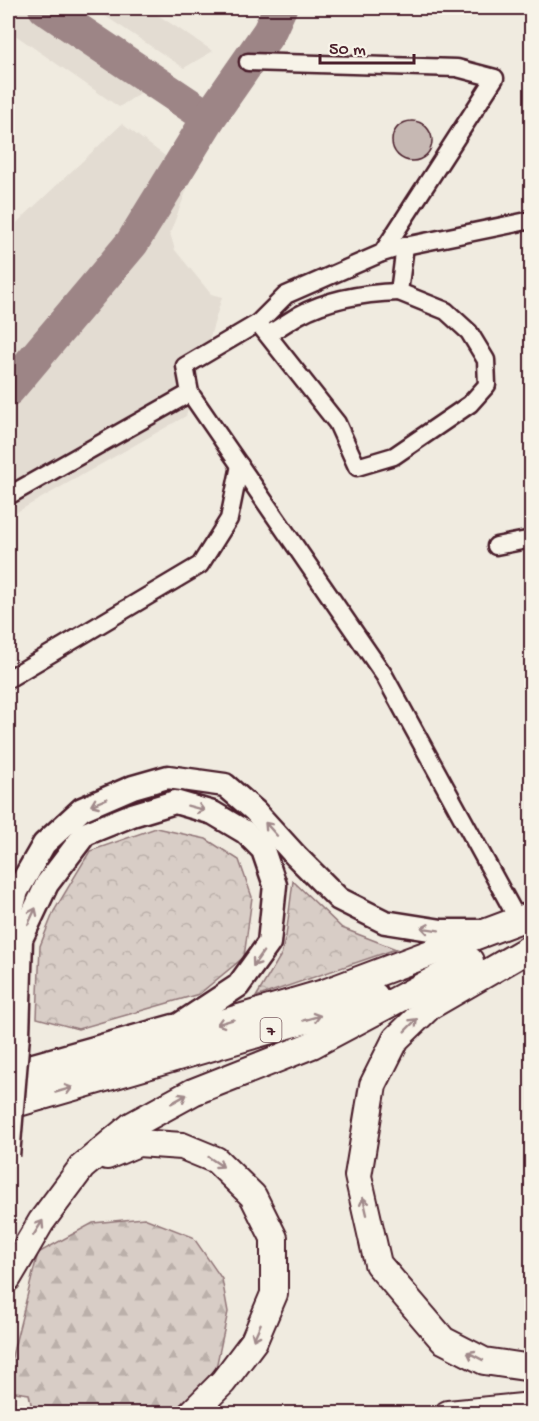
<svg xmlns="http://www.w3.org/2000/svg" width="539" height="1421" font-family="'Gochi Hand',sans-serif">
	<defs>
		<pattern id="forest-firs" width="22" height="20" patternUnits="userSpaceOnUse" patternTransform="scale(1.5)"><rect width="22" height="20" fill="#d8cdc6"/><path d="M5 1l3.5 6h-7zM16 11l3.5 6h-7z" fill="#bbb0aa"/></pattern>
		<pattern id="park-crowns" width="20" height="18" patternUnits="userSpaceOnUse" patternTransform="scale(1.5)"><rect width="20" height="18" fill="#d8cdc6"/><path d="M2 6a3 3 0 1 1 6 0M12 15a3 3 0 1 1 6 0" fill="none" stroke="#bbb0aa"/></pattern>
	</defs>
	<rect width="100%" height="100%" fill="#f0ebe0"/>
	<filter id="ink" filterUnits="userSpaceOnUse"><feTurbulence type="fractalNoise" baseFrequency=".0167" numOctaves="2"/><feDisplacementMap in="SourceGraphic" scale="12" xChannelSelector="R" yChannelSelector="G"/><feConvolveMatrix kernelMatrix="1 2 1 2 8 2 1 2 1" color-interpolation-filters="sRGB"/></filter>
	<g filter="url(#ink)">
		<g fill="#e3dcd2">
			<path d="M8,8H35L148,88L119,107L8,30Z"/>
			<path d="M93,8H147L213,51L184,68Z"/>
			<path d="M122,124L192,176L170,233L175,250L211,294L222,297L186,416L8,517V231Z"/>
		</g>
		<path fill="url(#forest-firs)" stroke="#917678" stroke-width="1.5" d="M144,1218L193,1237L222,1279L228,1312L216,1368L183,1406L108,1414L33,1413L29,1394L8,1391V1372L38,1253L93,1223Z"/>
		<g fill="url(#park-crowns)" stroke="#917678" stroke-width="1.5">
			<path d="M156,828L206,839L239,860L252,897L244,957L199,994L78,1029L37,1018L40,946L54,911L90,851Z"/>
			<path d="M293,881L342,928L396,949L256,997L281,955L286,936Z"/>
		</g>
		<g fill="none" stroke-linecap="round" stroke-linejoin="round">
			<g stroke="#9d8586" stroke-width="34">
				<path d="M45,8L209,118"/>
				<path d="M8,390L132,243L209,118L269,32L280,8"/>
			</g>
		</g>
		<circle fill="#c6b8b3" stroke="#4a1f2b" stroke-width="1.5" cx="412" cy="141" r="20"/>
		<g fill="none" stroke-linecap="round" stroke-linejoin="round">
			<defs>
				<g id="minor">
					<path d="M248,62L457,68L495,78L382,253"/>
					<path d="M258,323L337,423L357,467L394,456L470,404L487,385L486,360L469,332L446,311L399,292L405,246"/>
					<path d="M268,335C278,328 289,321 299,315C328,299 366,293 399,292"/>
					<path d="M8,496L190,393"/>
					<path d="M496,546L532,539"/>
					<path d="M8,679L200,565L229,519L240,465"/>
					<path d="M518,920L384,675L190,393L185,366L258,323L286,295L382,253L405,246L532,220"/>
					<path d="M8,1069L173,1023"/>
				</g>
				<g id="major">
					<path d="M8,923L17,891L44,844L82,809L133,787L168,777L225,785L255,811L296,856L339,899L385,922L442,931H481"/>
					<path d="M18,1035L21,939L47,884L85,834L132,815L175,802L213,813L245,832L263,850L275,885L269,943L238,986L159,1038"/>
				</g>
				<g id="highway">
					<path d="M532,947L430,1006L396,1039L373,1085L358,1176L378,1264L443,1340L484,1361L532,1368"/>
					<path d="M8,1086L324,993L532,915"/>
					<path d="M8,1106L330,1013L375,996"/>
					<path d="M107,1156L138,1143L182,1146L216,1160L253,1196L274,1238V1294L254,1341L223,1382L191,1414"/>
					<path d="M8,1278L41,1222L82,1167L131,1126L193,1092L312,1045L470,961"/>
					<path d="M448,1414L532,1406"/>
				</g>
			</defs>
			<use href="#minor" stroke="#4a1f2b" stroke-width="21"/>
			<use href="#major" stroke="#4a1f2b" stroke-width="27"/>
			<use href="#highway" stroke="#4a1f2b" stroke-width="30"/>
			<use href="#minor" stroke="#f7f3e8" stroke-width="16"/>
			<use href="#major" stroke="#f7f3e8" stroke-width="22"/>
			<use href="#highway" stroke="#f7f3e8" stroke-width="26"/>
			<defs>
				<path id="major-bridge" d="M8,1156L18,1035"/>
			</defs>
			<use href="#major-bridge" stroke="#4a1f2b" stroke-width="27" stroke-linecap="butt"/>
			<use href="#major-bridge" stroke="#f7f3e8" stroke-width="22"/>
		</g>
		<defs><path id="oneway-shaft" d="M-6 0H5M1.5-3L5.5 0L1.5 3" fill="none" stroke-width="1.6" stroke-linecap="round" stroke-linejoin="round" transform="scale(1.5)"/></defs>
		<g stroke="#a0898a">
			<use href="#oneway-shaft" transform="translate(99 802) rotate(157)"/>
			<use href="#oneway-shaft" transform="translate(196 808) rotate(15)"/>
			<use href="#oneway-shaft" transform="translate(271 829) rotate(-132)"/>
			<use href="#oneway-shaft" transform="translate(32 916) rotate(-65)"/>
			<use href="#oneway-shaft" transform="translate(430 929) rotate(-171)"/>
			<use href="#oneway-shaft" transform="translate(258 959) rotate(125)"/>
			<use href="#oneway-shaft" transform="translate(312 1018) rotate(-16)"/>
			<use href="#oneway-shaft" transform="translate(225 1022) rotate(163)"/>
			<use href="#oneway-shaft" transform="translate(411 1025) rotate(-45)"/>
			<use href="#oneway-shaft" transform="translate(64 1090) rotate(-16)"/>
			<use href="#oneway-shaft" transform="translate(179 1099) rotate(-29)"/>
			<use href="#oneway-shaft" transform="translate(216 1162) rotate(34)"/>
			<use href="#oneway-shaft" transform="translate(365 1206) rotate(-103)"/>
			<use href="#oneway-shaft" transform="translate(38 1228) rotate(-58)"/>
			<use href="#oneway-shaft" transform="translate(257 1332) rotate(114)"/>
			<use href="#oneway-shaft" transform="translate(475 1356) rotate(-153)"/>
		</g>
	</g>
	<g text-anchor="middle" stroke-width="6" stroke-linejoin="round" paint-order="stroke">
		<rect fill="#f7f3e8" stroke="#7e5f64" stroke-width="1.5" x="260.5" y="1018" width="21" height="24" rx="4.5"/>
		<g font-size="15" font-weight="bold" fill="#4a1f2b">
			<text x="271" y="1035">7</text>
		</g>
	</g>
	<rect width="539" height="1421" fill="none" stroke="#f7f3e8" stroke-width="30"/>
	<rect x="15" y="15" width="509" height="1391" fill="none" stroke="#4a1f2b" stroke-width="2" filter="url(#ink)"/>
	<path d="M320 54v9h94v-9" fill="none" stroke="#4a1f2b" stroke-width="3"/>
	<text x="329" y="54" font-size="18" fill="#4a1f2b" stroke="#f7f3e8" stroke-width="4.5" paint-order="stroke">50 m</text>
</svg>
